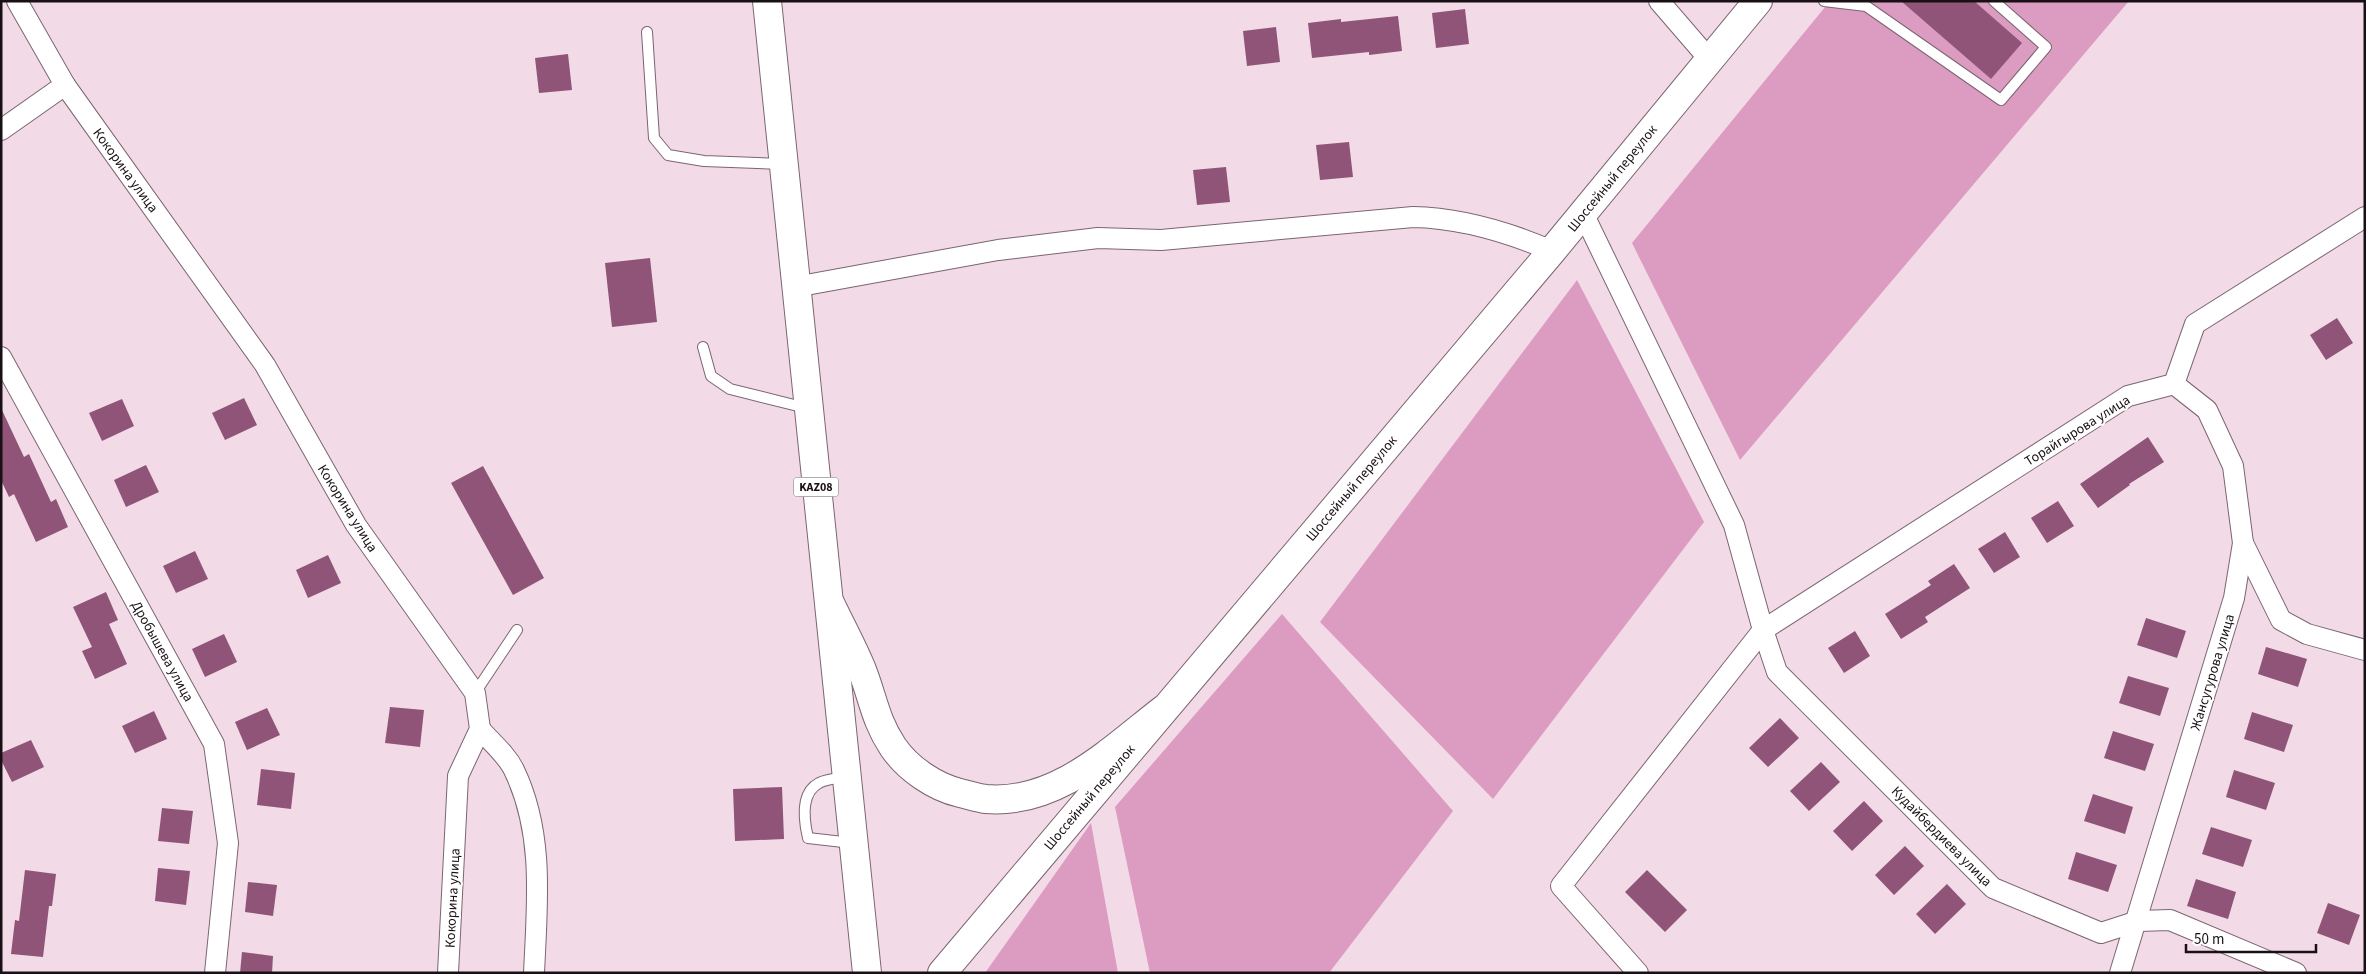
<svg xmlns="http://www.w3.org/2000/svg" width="2366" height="974" font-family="'Source Sans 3',sans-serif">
	<rect width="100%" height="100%" fill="#f3dae7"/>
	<g fill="#dc9bc1">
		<path d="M1830,1H2129L1740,460L1632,243Z"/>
		<path d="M1577,280L1704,522L1493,799L1320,622Z"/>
		<path d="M1282,614L1453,811L1329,973H1150L1115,807Z"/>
		<path d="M1091,823L1118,973H985Z"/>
	</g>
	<g fill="#8f5477">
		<path d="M1901,1H1974L2022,43L1991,79Z"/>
		<path d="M1465,9L1469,44L1436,48L1432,13Z"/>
		<path d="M1398,16L1402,51L1369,55V52L1312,58L1308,23L1341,19V22Z"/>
		<path d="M1276,27L1280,62L1247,66L1243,31Z"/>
		<path d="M568,54L572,90L539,93L535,58Z"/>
		<path d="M1349,142L1353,177L1320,180L1316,145Z"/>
		<path d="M1226,167L1230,202L1197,205L1193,170Z"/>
		<path d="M650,258L657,322L612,327L605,263Z"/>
		<path d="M2337,318L2353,343L2326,360L2310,335Z"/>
		<path d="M244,398L257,425L225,440L212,413Z"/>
		<path d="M122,399L134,426L102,441L89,413Z"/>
		<path d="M1,408L24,457L29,454L51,502L56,499L68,527L36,542L14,494L9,497L1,480Z"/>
		<path d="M2148,437L2164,462L2129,484L2130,485L2098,508L2080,484Z"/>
		<path d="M146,465L159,492L126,507L114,480Z"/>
		<path d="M483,466L544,578L513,595L451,483Z"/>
		<path d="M2058,501L2074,526L2047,543L2031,518Z"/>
		<path d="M2005,532L2020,557L1994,573L1978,549Z"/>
		<path d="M195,551L208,579L176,593L163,566Z"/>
		<path d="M328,555L341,583L308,598L296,570Z"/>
		<path d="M1954,564L1970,588L1925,617L1928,622L1901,639L1885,614L1931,585L1928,581Z"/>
		<path d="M106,592L118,620L109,624L127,664L95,679L82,651L92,647L73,607Z"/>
		<path d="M2146,618L2186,631L2177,658L2137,645Z"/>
		<path d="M1855,631L1870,656L1844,673L1828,648Z"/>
		<path d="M224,634L237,662L205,677L192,649Z"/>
		<path d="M2266,647L2307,659L2298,687L2258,674Z"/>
		<path d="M2128,676L2169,688L2160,716L2119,703Z"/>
		<path d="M390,707L424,710L420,747L385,743Z"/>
		<path d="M267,708L280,735L247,750L235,722Z"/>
		<path d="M154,711L167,739L135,753L122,726Z"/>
		<path d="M2252,712L2293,725L2284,752L2244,739Z"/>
		<path d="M1780,718L1799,738L1768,767L1749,748Z"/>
		<path d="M2113,731L2154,744L2145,771L2104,758Z"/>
		<path d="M31,740L44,767L12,782L1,760V753Z"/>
		<path d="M1821,762L1840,782L1809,811L1790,791Z"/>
		<path d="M261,769L295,773L291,809L257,805Z"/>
		<path d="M2234,770L2275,783L2266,810L2226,797Z"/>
		<path d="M782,787L784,839L735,841L733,789Z"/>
		<path d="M2093,794L2133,807L2125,834L2084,821Z"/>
		<path d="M1864,801L1883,821L1852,851L1833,831Z"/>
		<path d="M162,808L193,811L189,844L158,841Z"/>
		<path d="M2211,827L2252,840L2243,867L2202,854Z"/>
		<path d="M1905,846L1924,866L1894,895L1875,875Z"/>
		<path d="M2076,852L2117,865L2108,892L2068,879Z"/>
		<path d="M158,868L190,871L186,905L155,901Z"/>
		<path d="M25,870L56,874L52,906H49L43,957L11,954L15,920L19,921Z"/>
		<path d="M1647,870L1687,910L1665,932L1625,892Z"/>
		<path d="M2196,879L2236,892L2228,919L2187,906Z"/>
		<path d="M248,882L277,885L273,916L245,912Z"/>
		<path d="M1947,884L1966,904L1935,934L1916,914Z"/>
		<path d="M2328,903L2360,915L2349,945L2317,933Z"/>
		<path d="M242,952L273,956L272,973H240Z"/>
	</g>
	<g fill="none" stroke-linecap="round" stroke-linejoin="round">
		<defs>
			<g id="service">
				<path d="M1824,1L1866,6L2001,100L2046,47L1994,1"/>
				<path d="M647,32L654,138L668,155L704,161L782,164"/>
				<path d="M703,347L711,376L730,389L806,408"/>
				<path d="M475,693L517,630"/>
				<path d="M846,777C838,778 826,779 819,783C800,793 804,821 808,838L852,843"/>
			</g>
			<g id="minor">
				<path d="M1659,1L1709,59"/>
				<path d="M65,85L265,365L356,525L475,693L480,729L458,776L448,973"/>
				<path d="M1,130L65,85L17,1"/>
				<path d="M1583,213L1734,525L1763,630L1777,672L1993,888L2101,933L2138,921L2170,920L2296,973"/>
				<path d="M795,287L998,250L1098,238L1161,240L1413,217C1462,218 1508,232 1552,251"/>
				<path d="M1,357L214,744L228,843L215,973"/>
				<path d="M2243,543L2281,620L2307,634L2365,650"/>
				<path d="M480,729C491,742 507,755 514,770C545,834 537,905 534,973"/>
				<path d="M1638,973L1561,886L1763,630L2128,396L2174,384L2195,324L2365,217"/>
				<path d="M2120,973L2234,598L2243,543L2233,466L2207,410L2174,384"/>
			</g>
			<path id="secondary" d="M942,973L1552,251L1758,1"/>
			<path id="primary" d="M831,605C841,626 853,648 862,670C873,698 875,720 893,747C908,769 935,787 960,793C969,795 978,798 986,799C1057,805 1112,749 1164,709"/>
			<path id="trunk" d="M767,1L867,973"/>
		</defs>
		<use href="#service" stroke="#7b6571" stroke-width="12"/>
		<use href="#minor" stroke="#7b6571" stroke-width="22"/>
		<use href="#secondary" stroke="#7b6571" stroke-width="30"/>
		<use href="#primary" stroke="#7b6571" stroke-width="30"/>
		<use href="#trunk" stroke="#7b6571" stroke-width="30"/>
		<use href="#service" stroke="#fff" stroke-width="10"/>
		<use href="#minor" stroke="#fff" stroke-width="20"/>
		<use href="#secondary" stroke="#fff" stroke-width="28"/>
		<use href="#primary" stroke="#fff" stroke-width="28"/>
		<use href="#trunk" stroke="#fff" stroke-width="28"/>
	</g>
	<g text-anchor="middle" stroke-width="4" stroke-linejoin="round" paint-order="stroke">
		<rect fill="#fff" stroke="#5d585a" stroke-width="1" x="793.5" y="477.5" width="45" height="19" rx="4"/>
		<g font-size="12" font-weight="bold" fill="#181014">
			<text x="816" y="491">KAZ08</text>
		</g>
		<g font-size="14" fill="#181014" stroke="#fff">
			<text transform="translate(126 170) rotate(54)" y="5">Кокорина улица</text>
			<text transform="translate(1612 178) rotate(-51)" y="5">Шоссейный переулок</text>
			<text transform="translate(2077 430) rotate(-32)" y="5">Торайгырова улица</text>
			<text transform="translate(1351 488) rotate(-50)" y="5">Шоссейный переулок</text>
			<text transform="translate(348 508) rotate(58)" y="5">Кокорина улица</text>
			<text transform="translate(163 651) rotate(61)" y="5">Дробышева улица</text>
			<text transform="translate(2212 672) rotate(-73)" y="5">Жансугурова улица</text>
			<text transform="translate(1089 797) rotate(-50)" y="5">Шоссейный переулок</text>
			<text transform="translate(1942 836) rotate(45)" y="5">Кудайбердиева улица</text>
			<text transform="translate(452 898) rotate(-87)" y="5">Кокорина улица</text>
		</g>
	</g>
	<rect width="2366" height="974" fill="none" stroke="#181014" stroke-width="5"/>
	<path d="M2186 944v8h130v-8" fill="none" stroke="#181014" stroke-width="2.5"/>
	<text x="2194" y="944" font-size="15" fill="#181014" stroke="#ffffff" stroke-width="4" paint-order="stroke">50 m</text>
</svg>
